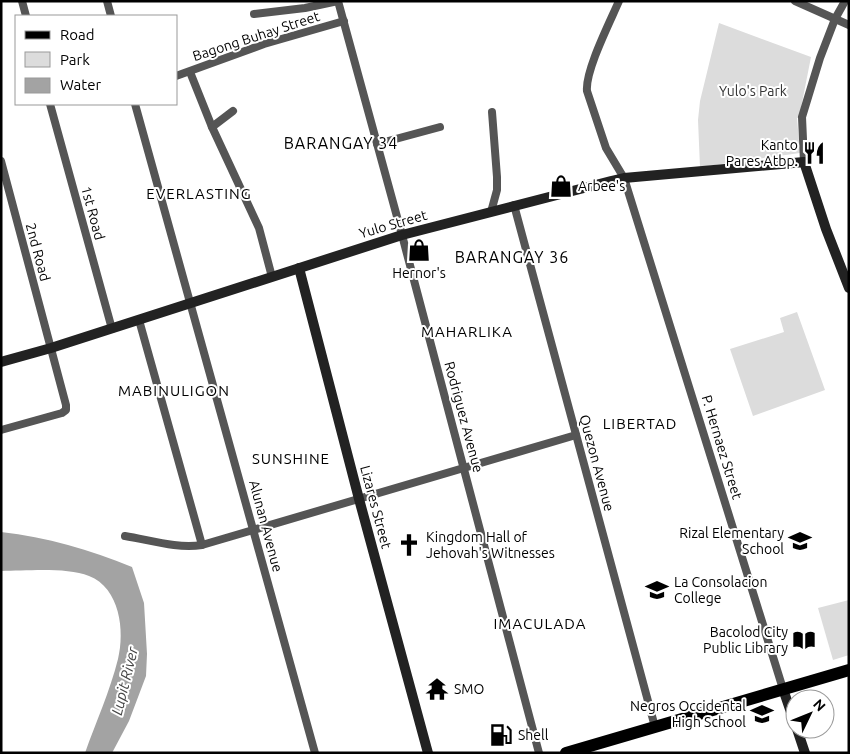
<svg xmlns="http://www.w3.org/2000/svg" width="850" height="754" font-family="Ubuntu,sans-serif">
	<rect width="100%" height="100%" fill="#fff"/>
	<g fill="#dcdcdc">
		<path d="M719,23L811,57L799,118H797L800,153L700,167L698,120L700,101Z"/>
		<path d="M797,312L825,390L753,416L730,349L784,332L780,318Z"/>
		<path d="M849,600V655L833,660L818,608Z"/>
	</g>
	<path fill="#a3a3a3" d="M1,532C47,537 90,550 132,567L144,603L147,654L146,676L129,721L112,753H85C96,722 110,691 118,659C125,631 120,588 89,576C66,567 26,571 1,571Z"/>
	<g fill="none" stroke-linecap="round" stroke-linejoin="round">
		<g stroke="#555" stroke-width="8">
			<path d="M22,1L26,16"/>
			<path d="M107,1L111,16"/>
			<path d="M338,1L402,235L539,753"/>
			<path d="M619,1C610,22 585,71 587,91L606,148L624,178L783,689"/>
			<path d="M795,1L849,25"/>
			<path d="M254,14L305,8L338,1"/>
			<path d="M190,72L212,127L259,228L272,277"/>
			<path d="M176,76L264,44L344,21"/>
			<path d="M50,104L112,329"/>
			<path d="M135,104L315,753"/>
			<path d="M212,127L233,111"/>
			<path d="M377,144L440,127"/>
			<path d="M1,161L66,405V410L62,413L1,430"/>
			<path d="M804,162L802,117L820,58L835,19L845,1"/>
			<path d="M514,205L655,727"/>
			<path d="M491,212L497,190V177L492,112"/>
			<path d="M139,320L202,545"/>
			<path d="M125,536C150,540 177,549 202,545L576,435"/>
		</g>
		<g stroke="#222" stroke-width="10">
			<path d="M299,268L359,499L428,753"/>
			<path d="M1,362L51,348L402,235L611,181L624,178L804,162L826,229L849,288"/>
			<path d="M783,689L795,724"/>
			<path d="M797,729L805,753"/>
		</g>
		<path stroke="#000" stroke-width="12" d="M566,753L849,670"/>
	</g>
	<defs>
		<symbol id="restaurant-bare" viewBox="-9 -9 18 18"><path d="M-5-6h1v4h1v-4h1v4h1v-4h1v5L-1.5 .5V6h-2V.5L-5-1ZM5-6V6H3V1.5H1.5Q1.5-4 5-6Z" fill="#000" stroke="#fff" stroke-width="2.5" paint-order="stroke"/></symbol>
		<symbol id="shop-bare" viewBox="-9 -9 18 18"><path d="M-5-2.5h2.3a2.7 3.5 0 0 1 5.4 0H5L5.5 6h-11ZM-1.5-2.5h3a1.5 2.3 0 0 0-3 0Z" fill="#000" stroke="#fff" stroke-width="2.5" paint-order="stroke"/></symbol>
		<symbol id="school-bare" viewBox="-9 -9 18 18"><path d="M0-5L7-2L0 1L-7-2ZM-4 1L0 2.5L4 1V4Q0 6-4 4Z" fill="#000" stroke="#fff" stroke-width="2.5" paint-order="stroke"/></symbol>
		<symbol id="church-bare" viewBox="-9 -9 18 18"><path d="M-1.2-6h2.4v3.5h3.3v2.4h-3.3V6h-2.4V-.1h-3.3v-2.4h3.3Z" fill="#000" stroke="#fff" stroke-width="2.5" paint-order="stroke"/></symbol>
		<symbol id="university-bare" viewBox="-9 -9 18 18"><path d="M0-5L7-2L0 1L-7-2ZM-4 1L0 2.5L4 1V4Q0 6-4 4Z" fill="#000" stroke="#fff" stroke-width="2.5" paint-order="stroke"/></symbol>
		<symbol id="library-bare" viewBox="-9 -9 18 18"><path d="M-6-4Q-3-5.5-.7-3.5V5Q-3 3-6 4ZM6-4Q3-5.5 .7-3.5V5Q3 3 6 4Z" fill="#000" stroke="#fff" stroke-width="2.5" paint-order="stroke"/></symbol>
		<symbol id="temple-bare" viewBox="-9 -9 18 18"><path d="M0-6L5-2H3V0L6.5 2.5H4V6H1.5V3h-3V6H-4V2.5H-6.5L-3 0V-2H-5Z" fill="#000" stroke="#fff" stroke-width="2.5" paint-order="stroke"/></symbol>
		<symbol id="fuel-bare" viewBox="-9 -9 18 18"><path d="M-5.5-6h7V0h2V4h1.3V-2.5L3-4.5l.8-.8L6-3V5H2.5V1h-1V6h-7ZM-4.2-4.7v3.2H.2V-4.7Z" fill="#000" stroke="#fff" stroke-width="2.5" paint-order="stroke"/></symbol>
	</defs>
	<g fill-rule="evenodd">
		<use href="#restaurant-bare" x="798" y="137" width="32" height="32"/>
		<use href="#shop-bare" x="545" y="170" width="32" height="32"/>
		<use href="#shop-bare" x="403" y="234" width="32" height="32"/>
		<use href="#school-bare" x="784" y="525" width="32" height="32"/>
		<use href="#church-bare" x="393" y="529" width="32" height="32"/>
		<use href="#university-bare" x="641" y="574" width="32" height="32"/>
		<use href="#library-bare" x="788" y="624" width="32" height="32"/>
		<use href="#temple-bare" x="421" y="673" width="32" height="32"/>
		<use href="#school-bare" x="746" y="698" width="32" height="32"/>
		<use href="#fuel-bare" x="485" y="719" width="32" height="32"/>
	</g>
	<g text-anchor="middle" stroke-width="4" stroke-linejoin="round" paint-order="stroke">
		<g font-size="14" fill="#000" stroke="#fff">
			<text transform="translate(256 36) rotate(-18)" y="5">Bagong Buhay Street</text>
			<text transform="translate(93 213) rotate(75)" y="5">1st Road</text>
			<text transform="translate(393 224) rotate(-16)" y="5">Yulo Street</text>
			<text transform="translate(38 252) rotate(75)" y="5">2nd Road</text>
			<text transform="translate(464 417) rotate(75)" y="5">Rodriguez Avenue</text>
			<text transform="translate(722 447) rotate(73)" y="5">P. Hernaez Street</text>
			<text transform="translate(597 463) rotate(75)" y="5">Quezon Avenue</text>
			<text transform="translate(376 507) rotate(75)" y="5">Lizares Street</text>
			<text transform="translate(266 526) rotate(75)" y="5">Alunan Avenue</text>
		</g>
		<g font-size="14" fill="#333" stroke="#fff">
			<text x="753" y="96">Yulo's Park</text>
		</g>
		<g font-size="14" fill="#000" stroke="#fff" text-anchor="start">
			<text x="798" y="150" text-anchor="end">Kanto<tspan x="798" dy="16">Pares Atbp.</tspan></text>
			<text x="578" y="191">Arbee's</text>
			<text x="419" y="278" text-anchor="middle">Hernor's</text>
			<text x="784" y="538" text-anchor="end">Rizal Elementary<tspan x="784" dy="16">School</tspan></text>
			<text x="426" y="542">Kingdom Hall of<tspan x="426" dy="16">Jehovah's Witnesses</tspan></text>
			<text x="674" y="587">La Consolacion<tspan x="674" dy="16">College</tspan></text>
			<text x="788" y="637" text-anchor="end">Bacolod City<tspan x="788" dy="16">Public Library</tspan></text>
			<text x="454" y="694">SMO</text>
			<text x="746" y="711" text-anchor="end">Negros Occidental<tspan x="746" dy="16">High School</tspan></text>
			<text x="518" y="740">Shell</text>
		</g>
		<g font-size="15" letter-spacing="1" fill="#000" stroke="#fff">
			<text x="199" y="199">EVERLASTING</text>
			<text x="467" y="337">MAHARLIKA</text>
			<text x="174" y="396">MABINULIGON</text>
			<text x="640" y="429">LIBERTAD</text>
			<text x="291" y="464">SUNSHINE</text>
			<text x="540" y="629">IMACULADA</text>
		</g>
		<g font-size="15" font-style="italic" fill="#444" stroke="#fff">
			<text transform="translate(125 681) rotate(-76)" y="5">Lupit River</text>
		</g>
		<g font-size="16" letter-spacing="1" fill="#000" stroke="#fff">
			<text x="341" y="149">BARANGAY 34</text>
			<text x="512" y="263">BARANGAY 36</text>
		</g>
	</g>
	<rect width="850" height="754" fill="none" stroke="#000000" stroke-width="5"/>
	<rect x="15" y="15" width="162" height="90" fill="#ffffff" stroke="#999999"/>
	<rect x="25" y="31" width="25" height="8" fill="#000000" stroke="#999999"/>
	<text x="60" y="40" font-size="15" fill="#000000">Road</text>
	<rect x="25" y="52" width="25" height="15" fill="#dcdcdc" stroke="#999999"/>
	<text x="60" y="65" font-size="15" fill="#000000">Park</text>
	<rect x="25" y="78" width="25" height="15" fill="#a3a3a3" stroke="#999999"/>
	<text x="60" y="90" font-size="15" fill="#000000">Water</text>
	<g transform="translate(810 714) rotate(47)"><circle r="24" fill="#ffffff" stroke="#999999"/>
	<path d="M0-4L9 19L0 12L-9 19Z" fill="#000000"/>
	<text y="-8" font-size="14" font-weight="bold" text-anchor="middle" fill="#000000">N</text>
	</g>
</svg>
